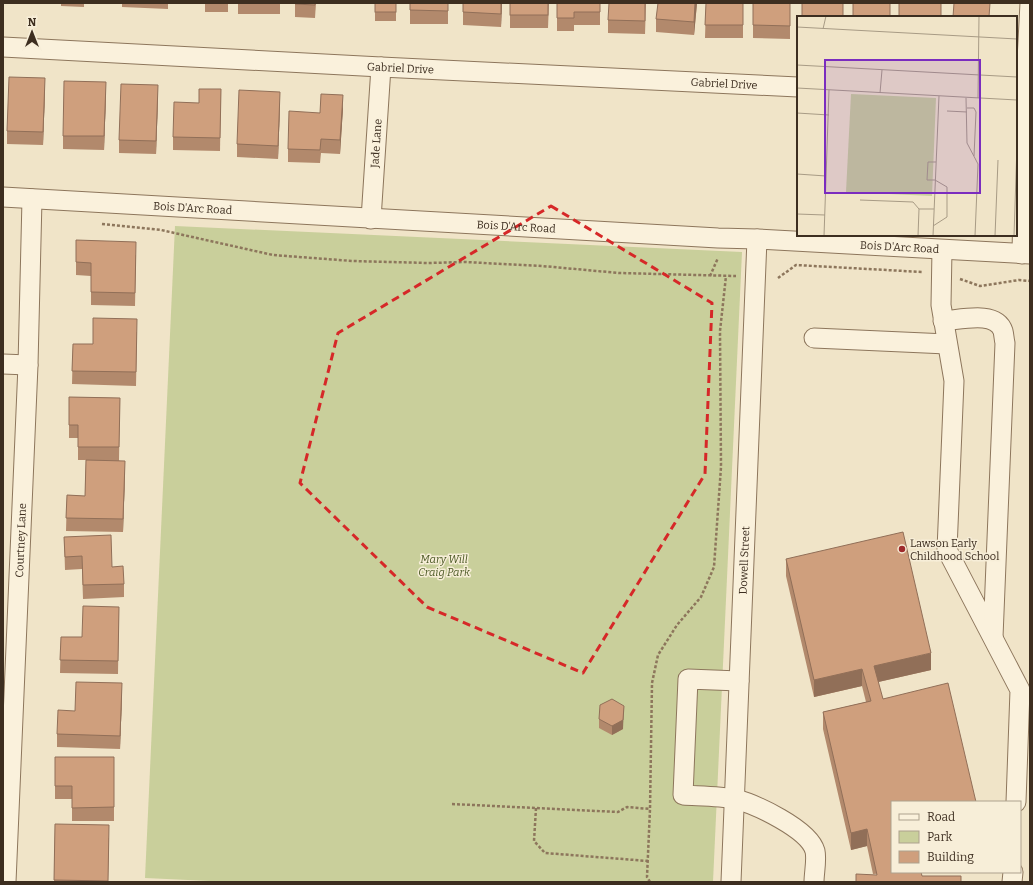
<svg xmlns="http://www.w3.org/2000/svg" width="1033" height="885" font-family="Bitter,serif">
	<rect width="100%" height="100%" fill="#f0e4c8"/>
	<path fill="#c9cf9b" d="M175 226 742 252 713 882H231L145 878Z"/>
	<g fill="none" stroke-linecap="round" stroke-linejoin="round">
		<defs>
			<g id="minor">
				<path id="s1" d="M3 47 381 67 798 87"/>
				<path id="s2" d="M3 197 718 238 757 239 1030 254"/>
				<path id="s3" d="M371 219 381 67"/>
				<path d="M942 250 941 305 954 381 947 550 1020 690 1016 802"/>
				<path d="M1022 254 1025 98 1030 3"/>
				<path d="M943 321C960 320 996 310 1003 331 1004 335 1004 339 1005 343L993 637"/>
				<path d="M814 338 947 344"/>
				<path d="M3 364 28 365"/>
				<path d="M739 681 688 679 683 795C698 796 720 796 735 799 755 804 809 829 815 851 817 860 814 873 814 882"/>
				<path id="s4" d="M6 882 28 365 32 199"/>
				<path id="s5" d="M731 882 757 239"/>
				<path d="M1012 882 1013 872"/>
			</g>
		</defs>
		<use href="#minor" stroke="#8d765c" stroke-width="21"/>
		<g stroke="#8d765c" stroke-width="2.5" stroke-dasharray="3 2" stroke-linecap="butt">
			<path d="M102 224 161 230 273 255 352 261 428 263 465 262 542 266 619 273 736 276"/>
			<path d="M710 276 718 258"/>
			<path d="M778 278 796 265 922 272"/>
			<path d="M960 279 980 286 1019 280 1030 281"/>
			<path d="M452 804 618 812 627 807 650 809"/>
			<path d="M536 808 534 841 545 853 648 861"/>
			<path d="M650 882 647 877 650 809 652 683 658 655 677 625 701 597 714 567 721 467 720 331 726 276"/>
		</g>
		<use href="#minor" stroke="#faf1dc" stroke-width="19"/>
	</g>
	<g fill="#b2896c">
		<path d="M9 3H25V4Z"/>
		<path d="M61 3H84V7L61 6Z"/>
		<path d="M122 3H168V9L122 7Z"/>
		<rect x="205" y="3" width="23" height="9"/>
		<rect x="238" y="3" width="42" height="11"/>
		<path d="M295 3H316L315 18 295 17Z"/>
		<rect x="375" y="3" width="21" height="18"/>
		<rect x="410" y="3" width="38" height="21"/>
		<path d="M463 3H502L501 27 463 25Z"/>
		<path d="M510 3H549L548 28H510Z"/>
		<path d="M557 3H600V25H574V31H557Z"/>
		<path d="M646 3 645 34 608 33V20Z"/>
		<path d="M697 3 694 35 656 32V19Z"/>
		<path d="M706 3H743V38H705Z"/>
		<path d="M790 3V39L753 38V25Z"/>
		<path d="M221 89 220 151 173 150V137L199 103Z"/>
		<path d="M45 91 43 145 7 144V131Z"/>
		<path d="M106 95 104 150 63 149V136Z"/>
		<path d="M158 98 156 154 119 153V140Z"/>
		<path d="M280 105 278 159 237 157V144Z"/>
		<path d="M343 108 340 154 321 153 320 163 288 162V149L320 113Z"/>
		<path d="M76 240 136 255 135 306 91 305V276L76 275Z"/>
		<path d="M137 332 136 386 72 384 73 344H93Z"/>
		<path d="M69 397 120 398 119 460 125 474 123 532 66 531 67 495 85 496 86 460H78V438H69Z"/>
		<path d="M64 537 112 567 124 584V597L83 599 82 569 65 570Z"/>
		<path d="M786 559 931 670 878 682 892 802 921 872 873 874 867 846 851 850 823 729V712L866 702 862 686 814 697 786 576Z"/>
		<path d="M119 607 118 674 60 673 61 637H82Z"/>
		<path d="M122 696 120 749 57 747V734L75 711Z"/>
		<path d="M599 719 623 729 612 735 599 728Z"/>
		<path d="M55 757H114V821H72V799H55Z"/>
		<path d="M55 824 109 838 108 882H54Z"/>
	</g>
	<g fill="#916f58">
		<path d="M501 3H502L501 27Z"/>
		<path d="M695 3H697L694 35V22Z"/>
		<path d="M45 78V91L43 145V132Z"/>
		<path d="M106 82V95L104 150V136Z"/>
		<path d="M158 85V98L156 154V141Z"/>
		<path d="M280 92V105L278 159V146Z"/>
		<path d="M343 95V108L340 154V140Z"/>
		<path d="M125 461V474L123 532V519Z"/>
		<path d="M931 653V670L874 683V666Z"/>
		<path d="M862 669V686L814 697V680Z"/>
		<path d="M122 683V696L120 749V736Z"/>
		<path d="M624 706 623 729 612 735V726Z"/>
		<path d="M867 829V846L851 850V833Z"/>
	</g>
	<g fill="#cf9f7d" stroke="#916f58">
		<path d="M295 3H315V5L295 4Z"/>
		<rect x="375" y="3" width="21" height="9"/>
		<path d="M410 3H448V11L410 10Z"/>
		<path d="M463 3H501V14L463 12Z"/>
		<rect x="510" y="3" width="38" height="12"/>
		<path d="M557 3H600V12H574V18H557Z"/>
		<path d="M609 3H645V21L608 20Z"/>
		<path d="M658 3H695L694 22 656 19Z"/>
		<path d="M706 3H743V25H705Z"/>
		<path d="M753 3H790V26L753 25Z"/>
		<rect x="802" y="3" width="41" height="14"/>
		<rect x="853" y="3" width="37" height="14"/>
		<rect x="899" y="3" width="42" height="14"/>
		<path d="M954 3H990L989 17H953Z"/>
		<path d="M9 77 45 78 43 132 7 131Z"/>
		<path d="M64 81 106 82 104 136H63Z"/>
		<path d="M121 84 158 85 156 141 119 140Z"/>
		<path d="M199 89H221L220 138 173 137 174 102 199 103Z"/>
		<path d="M239 90 280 92 278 146 237 144Z"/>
		<path d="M321 94 343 95 340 140 321 139 320 150 288 149 289 111 320 113Z"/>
		<path d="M76 240 136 242 135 293 91 292V263L76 262Z"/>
		<path d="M93 318 137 319 136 372 72 371 73 344H93Z"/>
		<path d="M69 397 120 398 119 447H78V425H69Z"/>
		<path d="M86 460 125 461 123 519 66 518 67 495 85 496Z"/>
		<path d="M903 532 931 653 874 666 883 699 948 683 976 802H892V872H921L922 876H961V882H856V874L877 875 867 829 851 833 823 712 871 701 862 669 814 680 786 559Z"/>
		<path d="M111 535 112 567 123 566 124 584 83 585 82 556 65 557 64 537Z"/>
		<path d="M83 606 119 607 118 661 60 660 61 637H82Z"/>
		<path d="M76 682 122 683 120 736 57 734 58 710 75 711Z"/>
		<path d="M612 699 624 706 623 720 612 726 599 719 600 705Z"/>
		<path d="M55 757H114V807L72 808V786H55Z"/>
		<path d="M55 824 109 825 108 881 54 880Z"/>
	</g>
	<path fill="none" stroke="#d62828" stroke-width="3" stroke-dasharray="8 5" stroke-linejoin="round" d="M551 206 712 303 705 474 583 673 427 607 300 483 338 333Z"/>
	<circle fill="#9e2a2b" stroke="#f7eed8" stroke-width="1.5" cx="902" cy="549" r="4"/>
	<g text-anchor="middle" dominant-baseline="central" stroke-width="3" stroke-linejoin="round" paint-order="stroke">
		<g font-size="11" fill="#3d2e20" stroke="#f7eed8">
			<text stroke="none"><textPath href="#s1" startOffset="398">Gabriel Drive</textPath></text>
			<text stroke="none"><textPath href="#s1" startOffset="722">Gabriel Drive</textPath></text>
			<text stroke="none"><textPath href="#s3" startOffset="76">Jade Lane</textPath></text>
			<text stroke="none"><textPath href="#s2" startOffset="190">Bois D'Arc Road</textPath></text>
			<text stroke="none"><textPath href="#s2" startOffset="514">Bois D'Arc Road</textPath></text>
			<text stroke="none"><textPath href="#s2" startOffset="898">Bois D'Arc Road</textPath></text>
			<text stroke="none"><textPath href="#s4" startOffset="342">Courtney Lane</textPath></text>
			<text stroke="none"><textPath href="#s5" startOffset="322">Dowell Street</textPath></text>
		</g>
		<g font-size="11" fill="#3d2e20" stroke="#f7eed8" text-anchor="start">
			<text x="910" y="543">Lawson Early<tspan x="910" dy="13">Childhood School</tspan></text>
		</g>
		<g font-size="11" font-style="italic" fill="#4d5a26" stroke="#f7eed8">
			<text x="444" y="559">Mary Will<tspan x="444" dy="13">Craig Park</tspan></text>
		</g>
	</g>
	<g transform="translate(797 16)">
		<rect width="220" height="220" fill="#f0e4c8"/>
		<path d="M54 78 139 82 135 180 49 176Z" fill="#c9cf9b"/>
		<path fill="none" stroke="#a89b85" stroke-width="1" d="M0 11 220 23M26 13 29 0M0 49 220 61M0 72 220 84M83 77 85 54M169 82 170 127 181 148 178 220M181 82 182 0M170 92H177L179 96 177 140M150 95 170 96M0 97 32 99M0 158 29 160M63 184 116 186 122 193M0 198 28 199M136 210 150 201V171L138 164H130L131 146H139M27 220 32 74M121 220 122 193H137M136 220 142 80M198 220 201 144M217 220 220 129"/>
		<path fill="#7b2cbf" fill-opacity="0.15" stroke="#7b2cbf" stroke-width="2" d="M28 44H183V177H28Z"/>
		<rect width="220" height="220" fill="none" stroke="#3d2e20" stroke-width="2"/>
	</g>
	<rect width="1033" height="885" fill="none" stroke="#3d2e20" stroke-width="8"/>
	<rect x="891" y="801" width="130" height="72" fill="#f7eed8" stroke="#ada18e"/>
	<rect x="899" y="814" width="20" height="6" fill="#faf1dc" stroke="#ada18e"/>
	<text x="927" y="821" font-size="12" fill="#3d2e20">Road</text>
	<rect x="899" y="831" width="20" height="12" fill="#c9cf9b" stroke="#ada18e"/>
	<text x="927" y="841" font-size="12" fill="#3d2e20">Park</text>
	<rect x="899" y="851" width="20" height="12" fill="#cf9f7d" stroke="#ada18e"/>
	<text x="927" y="861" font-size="12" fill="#3d2e20">Building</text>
	<g transform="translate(32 32)" stroke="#f7eed8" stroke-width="3" paint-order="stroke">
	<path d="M0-3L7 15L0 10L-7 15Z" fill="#3d2e20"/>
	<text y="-6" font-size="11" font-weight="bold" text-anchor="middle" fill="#3d2e20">N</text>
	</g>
</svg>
